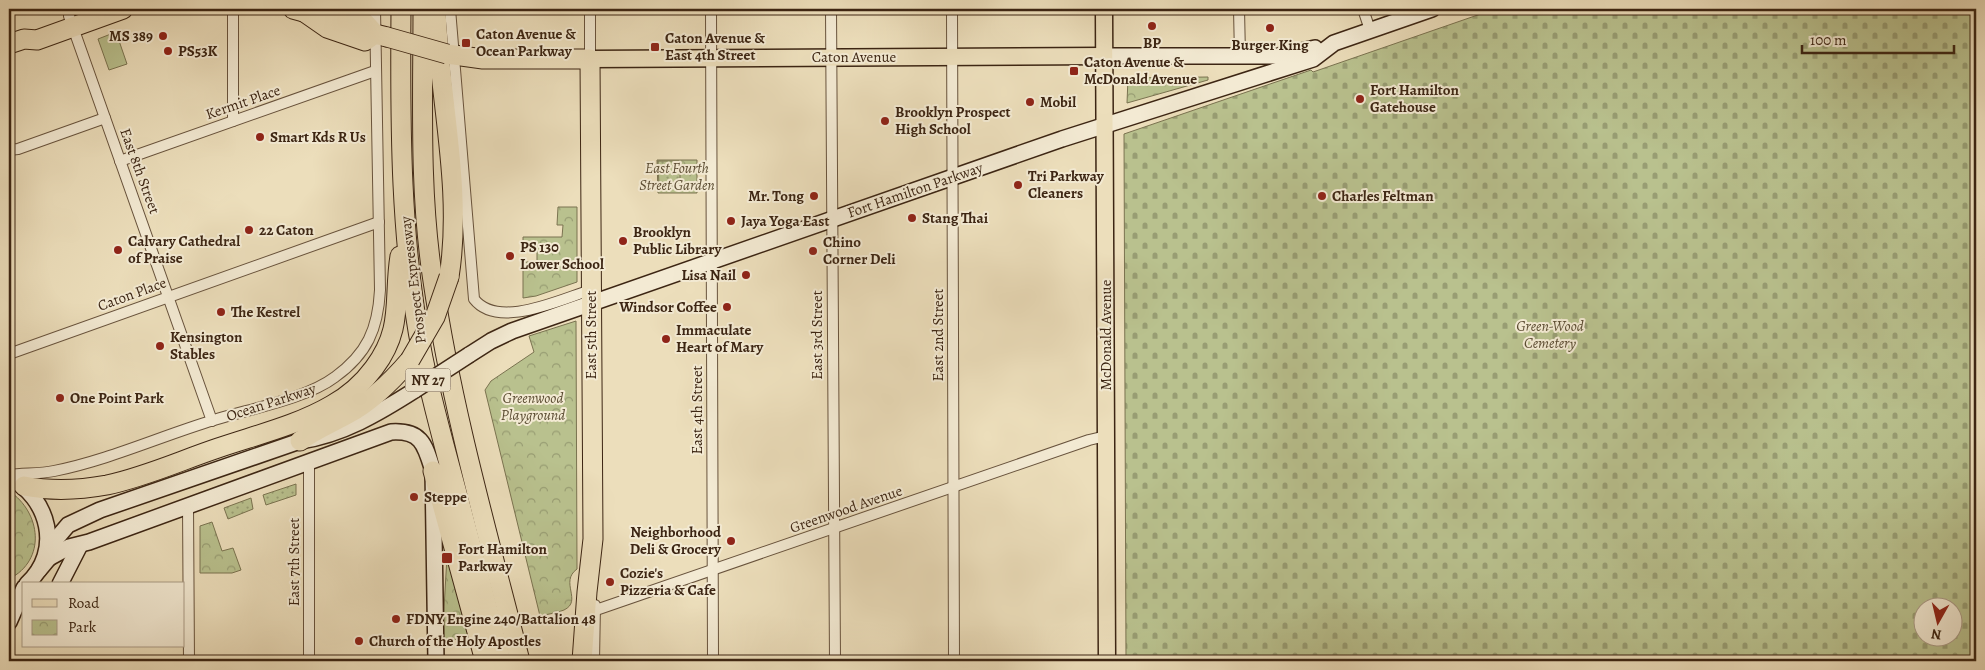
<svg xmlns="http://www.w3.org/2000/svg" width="1985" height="670" font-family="Alegreya,serif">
	<defs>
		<pattern id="cemetery-stones" width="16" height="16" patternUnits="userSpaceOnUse" patternTransform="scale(1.25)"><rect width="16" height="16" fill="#b9c18e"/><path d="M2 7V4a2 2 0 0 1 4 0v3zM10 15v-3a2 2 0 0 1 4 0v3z" fill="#989d73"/></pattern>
		<pattern id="park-crowns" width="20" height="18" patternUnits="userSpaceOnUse" patternTransform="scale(1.25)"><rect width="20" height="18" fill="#b9c18e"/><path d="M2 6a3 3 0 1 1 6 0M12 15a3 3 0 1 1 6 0" fill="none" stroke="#989d73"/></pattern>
		<pattern id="garden-dots" width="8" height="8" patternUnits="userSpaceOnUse" patternTransform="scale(1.25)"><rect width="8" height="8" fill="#b9c18e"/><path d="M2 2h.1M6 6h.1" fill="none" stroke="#989d73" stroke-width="1.8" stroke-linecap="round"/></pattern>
	</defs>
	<rect width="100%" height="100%" fill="#ecdebb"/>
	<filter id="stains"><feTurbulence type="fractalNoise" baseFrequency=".004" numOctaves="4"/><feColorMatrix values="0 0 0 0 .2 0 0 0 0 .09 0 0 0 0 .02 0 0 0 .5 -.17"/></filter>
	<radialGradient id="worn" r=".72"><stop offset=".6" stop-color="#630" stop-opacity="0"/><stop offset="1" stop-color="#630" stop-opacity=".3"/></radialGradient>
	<path fill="#b9c18e" stroke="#7a7350" d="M116 32 127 64 109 70 98 39Z"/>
	<path fill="url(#cemetery-stones)" stroke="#7a7350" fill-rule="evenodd" d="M1495 9H1976V661H1126L1124 134 1311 70 1313 72ZM1922 608H1952V638H1922Z"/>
	<g fill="url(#park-crowns)" stroke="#7a7350">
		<path d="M1208 77V80L1127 103 1128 78Z"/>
		<path d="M657 160H697V193H658Z"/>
		<path d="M558 207H577V282L536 296 523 298V262H537V249H523V237H562L563 225H557Z"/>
		<path d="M576 321 577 569C559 582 583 601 564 610 557 613 548 614 540 616L485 390 491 381 534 352 529 336Z"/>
		<path d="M9 491C41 512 47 560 9 579Z"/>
		<path d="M212 522 222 551 233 548 241 570 232 573H200V526Z"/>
		<path d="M447 556 469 635 442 644Z"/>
	</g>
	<g fill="url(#garden-dots)" stroke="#7a7350">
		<path d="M658 161H680V186H659Z"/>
		<path d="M296 484V495L266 505 263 495Z"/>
		<path d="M251 498 253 509 228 519 224 508Z"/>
	</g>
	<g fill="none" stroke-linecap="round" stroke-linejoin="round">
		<defs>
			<g id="street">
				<path d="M233 9V121"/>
				<path d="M450 9 474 299C498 330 561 299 591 290"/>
				<path d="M590 9V59"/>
				<path d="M711 9 713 661"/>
				<path d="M831 9 835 661"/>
				<path d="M952 9 954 661"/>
				<path d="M1239 9 1240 56"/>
				<path d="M1363 9 1370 30"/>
				<path d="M69 16 212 421"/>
				<path d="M9 150 18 149 105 118"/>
				<path d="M120 161 375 71"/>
				<path d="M9 354 379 222"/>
				<path d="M309 463V661"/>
				<path d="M9 475C24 473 40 474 54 471 109 460 161 436 214 420 249 409 306 399 335 377 367 354 378 329 380 290L375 9"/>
				<path d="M188 505 189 661"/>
				<path d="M596 610 1089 440 1106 436"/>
				<path d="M594 661 595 605"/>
			</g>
			<g id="secondary">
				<path d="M1104 56H1278L1315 48"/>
				<path d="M469 355 491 341 512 331 1062 139 1313 59 1334 43 1432 9"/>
				<path d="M9 477C49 498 63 551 27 584"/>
				<path d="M49 558 69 547 89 542 391 432C422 430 425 445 433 471L436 661"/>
				<path d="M39 570 49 558 57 538 68 525 100 510 300 441C342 435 379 413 415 390"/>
				<path d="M60 584 80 545"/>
				<path d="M9 622 24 588"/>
			</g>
			<g id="primary">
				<path d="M1104 9 1107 661"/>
				<path d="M590 59 1104 56"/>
			</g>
			<g id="highway">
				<path d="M293 9 304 12 332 14 365 23 375 34 387 37"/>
				<path d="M401 9C400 125 400 244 423 358 433 407 447 456 460 504 474 557 488 609 501 661"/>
				<path d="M423 9C423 99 419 191 433 281 452 410 488 535 520 661"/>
				<path d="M436 9C439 98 463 189 449 277"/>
				<path d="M304 12 327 28 365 41 375 34"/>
				<path d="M9 44 24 39 37 40 123 9"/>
				<path d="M447 54 483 59H590L593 539 587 592 582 661"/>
				<path d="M300 441C315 430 332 423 348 414 372 401 392 381 410 360"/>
				<path d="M433 471 485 661"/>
				<path d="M24 486C50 491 80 490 107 485 145 477 182 460 218 448 256 435 298 425 332 405 348 396 363 383 374 368 404 328 393 300 400 256"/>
			</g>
		</defs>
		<use href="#street" stroke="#68533d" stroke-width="12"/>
		<use href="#secondary" stroke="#3c2513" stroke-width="18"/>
		<use href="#primary" stroke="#3c2513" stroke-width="19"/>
		<use href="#highway" stroke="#3c2513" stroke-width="21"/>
		<use href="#street" stroke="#f3ead3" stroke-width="10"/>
		<use href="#secondary" stroke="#f3ead3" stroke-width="15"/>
		<use href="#primary" stroke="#ecdebb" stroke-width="16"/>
		<use href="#highway" stroke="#ecdebb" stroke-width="19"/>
		<defs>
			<path id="secondary-bridge" d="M415 390 469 355"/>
			<g id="highway-bridge">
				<path d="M387 37 447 54"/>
				<path d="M410 360 435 317 449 277"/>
			</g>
		</defs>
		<use href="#secondary-bridge" stroke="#3c2513" stroke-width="18" stroke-linecap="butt"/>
		<use href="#highway-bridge" stroke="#3c2513" stroke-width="21" stroke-linecap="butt"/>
		<use href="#secondary-bridge" stroke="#f3ead3" stroke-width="15"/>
		<use href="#highway-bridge" stroke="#ecdebb" stroke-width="19"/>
	</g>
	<g fill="#8f2418" stroke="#f3ead3" stroke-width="2">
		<circle cx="1152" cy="26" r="5"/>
		<circle cx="1270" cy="28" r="5"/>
		<circle cx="163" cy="36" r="5"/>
		<rect x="461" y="38" width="10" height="10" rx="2.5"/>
		<rect x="650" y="42" width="10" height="10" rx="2.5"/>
		<circle cx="168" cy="51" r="5"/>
		<rect x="1069" y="66" width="10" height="10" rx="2.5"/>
		<circle cx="1360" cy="99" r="5"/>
		<circle cx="1030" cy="102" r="5"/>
		<circle cx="885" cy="121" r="5"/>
		<circle cx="260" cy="137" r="5"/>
		<circle cx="1018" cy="185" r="5"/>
		<circle cx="814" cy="196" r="5"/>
		<circle cx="1322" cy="196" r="5"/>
		<circle cx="912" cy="218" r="5"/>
		<circle cx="731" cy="221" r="5"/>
		<circle cx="249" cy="230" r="5"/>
		<circle cx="623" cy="241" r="5"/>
		<circle cx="118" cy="250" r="5"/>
		<circle cx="813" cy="251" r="5"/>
		<circle cx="510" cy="256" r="5"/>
		<circle cx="746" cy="275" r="5"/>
		<circle cx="727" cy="307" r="5"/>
		<circle cx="221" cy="312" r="5"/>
		<circle cx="666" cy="339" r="5"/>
		<circle cx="160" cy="346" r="5"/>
		<circle cx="60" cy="398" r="5"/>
		<circle cx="414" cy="497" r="5"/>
		<circle cx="731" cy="541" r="5"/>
		<rect x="441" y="552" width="12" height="12" rx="2.5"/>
		<circle cx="610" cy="582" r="5"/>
		<circle cx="396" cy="619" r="5"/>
		<circle cx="359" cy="641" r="5"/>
	</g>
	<g text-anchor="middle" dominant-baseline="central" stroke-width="4" stroke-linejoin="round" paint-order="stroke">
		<rect fill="#f3ead3" stroke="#73604d" stroke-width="1" x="405.5" y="368.5" width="45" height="23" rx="4"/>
		<g font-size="14" font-weight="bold" fill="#3c2513">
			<text x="428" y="380">NY 27</text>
		</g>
		<g font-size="15" font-weight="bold" fill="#3c2513" stroke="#f3ead3" text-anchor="start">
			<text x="476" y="34">Caton Avenue &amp;<tspan x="476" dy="17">Ocean Parkway</tspan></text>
			<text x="153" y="36" text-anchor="end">MS 389</text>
			<text x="665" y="38">Caton Avenue &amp;<tspan x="665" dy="17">East 4th Street</tspan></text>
			<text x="1152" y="43" text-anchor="middle">BP</text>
			<text x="1270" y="45" text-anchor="middle">Burger King</text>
			<text x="178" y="51">PS53K</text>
			<text x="1084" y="62">Caton Avenue &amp;<tspan x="1084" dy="17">McDonald Avenue</tspan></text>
			<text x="1370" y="90">Fort Hamilton<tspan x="1370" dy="17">Gatehouse</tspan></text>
			<text x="1040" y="102">Mobil</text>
			<text x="895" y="112">Brooklyn Prospect<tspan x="895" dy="17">High School</tspan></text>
			<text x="270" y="137">Smart Kds R Us</text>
			<text x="1028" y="176">Tri Parkway<tspan x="1028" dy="17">Cleaners</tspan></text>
			<text x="804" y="196" text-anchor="end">Mr. Tong</text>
			<text x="1332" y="196">Charles Feltman</text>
			<text x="922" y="218">Stang Thai</text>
			<text x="741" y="221">Jaya Yoga East</text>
			<text x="259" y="230">22 Caton</text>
			<text x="633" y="232">Brooklyn<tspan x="633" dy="17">Public Library</tspan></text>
			<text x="128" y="241">Calvary Cathedral<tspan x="128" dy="17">of Praise</tspan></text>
			<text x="823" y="242">Chino<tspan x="823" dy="17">Corner Deli</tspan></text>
			<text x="520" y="247">PS 130<tspan x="520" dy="17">Lower School</tspan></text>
			<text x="736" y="275" text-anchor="end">Lisa Nail</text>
			<text x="717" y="307" text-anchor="end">Windsor Coffee</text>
			<text x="231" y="312">The Kestrel</text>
			<text x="676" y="330">Immaculate<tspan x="676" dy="17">Heart of Mary</tspan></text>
			<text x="170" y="337">Kensington<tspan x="170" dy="17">Stables</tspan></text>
			<text x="70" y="398">One Point Park</text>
			<text x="424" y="497">Steppe</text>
			<text x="721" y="532" text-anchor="end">Neighborhood<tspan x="721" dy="17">Deli &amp; Grocery</tspan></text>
			<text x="458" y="549">Fort Hamilton<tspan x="458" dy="17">Parkway</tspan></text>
			<text x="620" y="573">Cozie's<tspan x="620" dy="17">Pizzeria &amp; Cafe</tspan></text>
			<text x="406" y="619">FDNY Engine 240/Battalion 48</text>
			<text x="369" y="641">Church of the Holy Apostles</text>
		</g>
		<g font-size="15" fill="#3c2513" stroke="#f3ead3">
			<text x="854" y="57">Caton Avenue</text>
			<text transform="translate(243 102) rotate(-19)">Kermit Place</text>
			<text transform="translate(140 171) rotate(70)">East 8th Street</text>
			<text transform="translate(915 190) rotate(-19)">Fort Hamilton Parkway</text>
			<text transform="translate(413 280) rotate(-97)">Prospect Expressway</text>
			<text transform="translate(132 294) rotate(-20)">Caton Place</text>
			<text transform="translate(591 335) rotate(-90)">East 5th Street</text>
			<text transform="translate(817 335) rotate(-90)">East 3rd Street</text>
			<text transform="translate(938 335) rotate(-90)">East 2nd Street</text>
			<text transform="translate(1106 335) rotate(-90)">McDonald Avenue</text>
			<text transform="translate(271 402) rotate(-18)">Ocean Parkway</text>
			<text transform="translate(697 410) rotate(-90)">East 4th Street</text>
			<text transform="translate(846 509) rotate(-19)">Greenwood Avenue</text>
			<text transform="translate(294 562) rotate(-90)">East 7th Street</text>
		</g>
		<g font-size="15" font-style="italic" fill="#5b4c32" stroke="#f3ead3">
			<text x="677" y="168">East Fourth<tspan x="677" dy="17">Street Garden</tspan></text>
			<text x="1550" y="326">Green-Wood<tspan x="1550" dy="17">Cemetery</tspan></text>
			<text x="533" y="398">Greenwood<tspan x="533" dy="17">Playground</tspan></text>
		</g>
	</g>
	<rect width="1985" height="670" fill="none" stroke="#ecdebb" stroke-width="30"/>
	<rect x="10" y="10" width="1965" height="650" fill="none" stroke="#3c2513" stroke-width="2.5"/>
	<rect x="15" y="15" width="1955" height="640" fill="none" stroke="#3c2513"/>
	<rect x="22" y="582" width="162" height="65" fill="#f3ead3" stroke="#aa9b86"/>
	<rect x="32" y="599" width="25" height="8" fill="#ecdebb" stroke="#aa9b86"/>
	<text x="68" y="608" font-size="15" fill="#3c2513">Road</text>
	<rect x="32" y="620" width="25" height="15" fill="url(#park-crowns)" stroke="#aa9b86"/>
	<text x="68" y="632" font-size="15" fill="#3c2513">Park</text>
	<g transform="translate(1938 622) rotate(188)"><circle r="24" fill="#f3ead3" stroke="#aa9b86"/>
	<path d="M0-4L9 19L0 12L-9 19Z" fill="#8f2418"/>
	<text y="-8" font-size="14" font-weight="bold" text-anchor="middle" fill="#3c2513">N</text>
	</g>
	<path d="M1802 45v8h152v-8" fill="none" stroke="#3c2513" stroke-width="2.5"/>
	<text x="1810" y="45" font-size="15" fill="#3c2513" stroke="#f3ead3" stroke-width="4" paint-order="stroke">100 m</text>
	<rect width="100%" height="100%" filter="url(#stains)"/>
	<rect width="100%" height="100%" fill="url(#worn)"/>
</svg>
